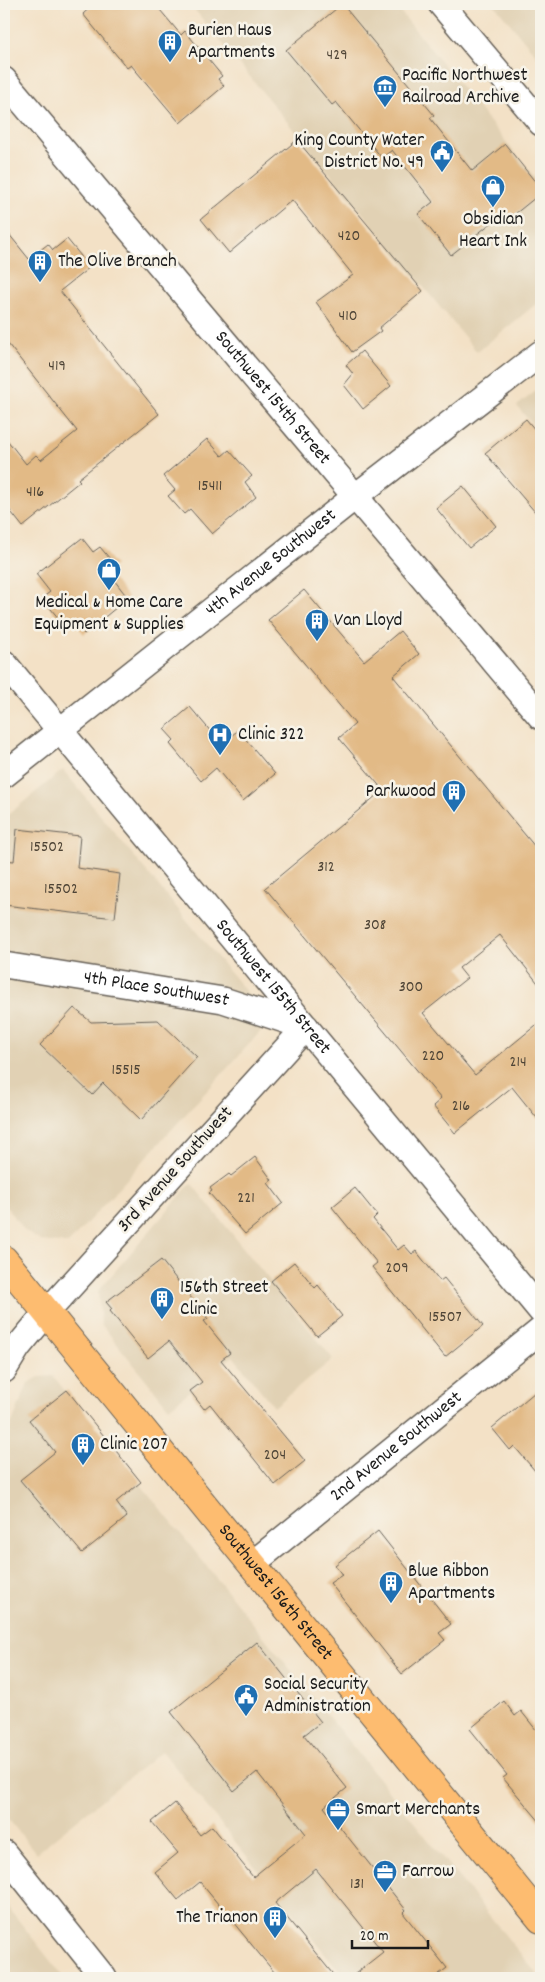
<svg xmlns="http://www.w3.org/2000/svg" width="545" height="1982" font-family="Dekko,sans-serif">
	<rect width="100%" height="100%" fill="#f7f3e8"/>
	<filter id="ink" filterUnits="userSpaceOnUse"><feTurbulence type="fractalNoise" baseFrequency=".02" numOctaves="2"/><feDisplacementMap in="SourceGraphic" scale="10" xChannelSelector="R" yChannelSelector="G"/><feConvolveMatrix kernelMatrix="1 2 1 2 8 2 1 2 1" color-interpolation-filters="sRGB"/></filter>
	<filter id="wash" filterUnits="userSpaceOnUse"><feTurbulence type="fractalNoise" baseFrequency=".0096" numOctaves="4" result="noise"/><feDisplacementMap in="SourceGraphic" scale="20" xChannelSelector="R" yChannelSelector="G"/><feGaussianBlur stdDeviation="1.12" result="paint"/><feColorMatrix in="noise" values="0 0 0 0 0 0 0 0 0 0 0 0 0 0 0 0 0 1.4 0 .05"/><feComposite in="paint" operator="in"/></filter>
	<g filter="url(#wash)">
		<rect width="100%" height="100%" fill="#f3e1c6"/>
		<g fill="#e1d1b4">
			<path d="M190 4H394L541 185V300L477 352Z"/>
			<path d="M494 4H541V61Z"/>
			<path d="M541 387V435L517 406Z"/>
			<path d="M63 770 270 1021 68 1244 41 1241 25 1231 4 1204V818Z"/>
			<path d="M191 1183 333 1359 274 1407 233 1356 169 1408 101 1324 98 1291Z"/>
			<path d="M53 1376 540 1978H345L162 1751 36 1853 4 1814V1442L28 1383 39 1377Z"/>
			<path d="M4 1902 64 1978H4Z"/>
		</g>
		<g id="blocks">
			<g fill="#e2ba86">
				<path d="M94 4H155L181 35 185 31 222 76 218 79 224 86 180 123 131 65 127 68 83 14Z"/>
				<path d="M342 4 434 115 430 118 472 171 505 144 541 189V193L510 218 505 212 451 255 418 214 433 202 392 150 382 158 336 102 332 105 286 50Z"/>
				<path d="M297 140 423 291 379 328 381 331 352 352 316 302 353 275 292 200 229 253 201 219Z"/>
				<path d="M4 228 29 259 48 244 53 250 67 239 90 267 60 291 159 414 78 479 80 481 23 527 4 503V436L26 464 36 455 41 460 77 431 4 339Z"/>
				<path d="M362 351 391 386 363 409 344 385 353 374 346 365Z"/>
				<path d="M526 419 541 437V519L485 453Z"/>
				<path d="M207 439 222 456 229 450 252 476 245 482 256 497 212 534 190 509 184 514 168 496 175 490 163 476Z"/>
				<path d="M463 486 496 526 469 548 436 508Z"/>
				<path d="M82 538 93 552 100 547 115 565 107 571 128 598 84 634 72 619 64 625 42 598 50 592 36 574Z"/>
				<path d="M304 590 364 661 400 631 419 654 393 676 541 854V987L500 935 459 968 467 978 423 1013 475 1075 541 1021V1123L512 1087 455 1133 433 1106 441 1099 265 888 383 790 339 738 355 724 268 620Z"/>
				<path d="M190 707 218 740 225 734 229 738 238 730 275 774 243 801 216 768 201 781 170 744 174 740 164 729Z"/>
				<path d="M17 829 80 836 77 868 120 874 115 918 4 905V860L14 861Z"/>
				<path d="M74 1008 91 1022 158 1020 197 1057 141 1120 103 1083 92 1095 40 1045Z"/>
				<path d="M255 1157 272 1180 268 1183 283 1203 245 1234 209 1193 212 1191 210 1188 229 1174 231 1176Z"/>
				<path d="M355 1188 377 1215 373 1219 398 1250 404 1245 412 1254 416 1251 440 1281 444 1278 483 1326 445 1357 372 1267 377 1263 332 1207Z"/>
				<path d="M161 1260 208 1319 204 1321 230 1353 221 1360 305 1461 275 1485 210 1404 204 1409 190 1391 202 1382 169 1341 148 1358 110 1311 112 1309 106 1302Z"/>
				<path d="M294 1262 315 1288 318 1285 342 1316 317 1336 271 1281Z"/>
				<path d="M541 1387V1478L514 1446 510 1450 492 1428Z"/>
				<path d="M67 1390 141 1482 116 1502 127 1517 82 1553 20 1480 55 1452 29 1420Z"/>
				<path d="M378 1531 451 1624 439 1633 445 1640 402 1674 330 1583 342 1575 335 1565Z"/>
				<path d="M257 1642 321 1722 304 1735 347 1788 324 1807 406 1910 403 1913 447 1968 434 1978H350L383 1952 316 1869 275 1903 336 1978H279L200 1882 178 1900 155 1872 178 1853 152 1822 175 1803 200 1835 212 1826 253 1877 306 1834 257 1772 234 1791 171 1712Z"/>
				<path d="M504 1701 515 1716 521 1711 541 1736V1823L503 1778 507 1775 470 1729Z"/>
			</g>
		</g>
	</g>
	<g filter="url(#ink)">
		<use href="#blocks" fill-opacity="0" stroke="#676158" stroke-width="1"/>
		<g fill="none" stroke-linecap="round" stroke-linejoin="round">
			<defs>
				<g id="minor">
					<path d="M441 4 541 123"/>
					<path id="s1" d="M4 80 541 717"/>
					<path id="s2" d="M4 663 541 1311"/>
					<path id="s3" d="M4 775 356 496 541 353"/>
					<path id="s4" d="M4 965 223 1000 306 1027 47 1312 18 1347 4 1370"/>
					<path id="s5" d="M252 1564 541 1330"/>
					<path d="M4 1853 104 1978"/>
				</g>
				<g id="major">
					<path id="s6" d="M4 1260 541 1919"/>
				</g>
			</defs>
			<use href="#minor" stroke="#676158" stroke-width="28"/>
			<use href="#major" stroke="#676158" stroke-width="30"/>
			<use href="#minor" stroke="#fff" stroke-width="25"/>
			<use href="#major" stroke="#fdbc70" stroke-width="28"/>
		</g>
	</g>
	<defs>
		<symbol id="building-pin" viewBox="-11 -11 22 30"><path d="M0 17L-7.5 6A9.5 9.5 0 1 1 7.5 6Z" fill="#1f6fb2" stroke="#f7f3e8"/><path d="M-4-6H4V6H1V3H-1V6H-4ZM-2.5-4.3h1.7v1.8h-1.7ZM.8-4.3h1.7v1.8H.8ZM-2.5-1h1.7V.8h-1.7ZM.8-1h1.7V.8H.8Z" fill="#fff"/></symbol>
		<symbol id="museum-pin" viewBox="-11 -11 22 30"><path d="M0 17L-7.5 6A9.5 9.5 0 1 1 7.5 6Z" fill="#1f6fb2" stroke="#f7f3e8"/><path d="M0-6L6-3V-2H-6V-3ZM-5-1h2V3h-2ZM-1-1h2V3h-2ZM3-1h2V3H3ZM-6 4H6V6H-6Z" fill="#fff"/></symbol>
		<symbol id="civic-pin" viewBox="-11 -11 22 30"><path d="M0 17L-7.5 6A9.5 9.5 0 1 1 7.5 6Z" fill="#1f6fb2" stroke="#f7f3e8"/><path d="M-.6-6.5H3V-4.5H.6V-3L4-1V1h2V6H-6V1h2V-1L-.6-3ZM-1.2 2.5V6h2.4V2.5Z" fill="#fff"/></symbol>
		<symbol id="shop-pin" viewBox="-11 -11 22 30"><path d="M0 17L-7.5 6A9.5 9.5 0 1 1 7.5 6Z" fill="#1f6fb2" stroke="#f7f3e8"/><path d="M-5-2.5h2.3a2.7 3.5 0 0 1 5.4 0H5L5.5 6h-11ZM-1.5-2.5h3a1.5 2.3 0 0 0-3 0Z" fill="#fff"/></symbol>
		<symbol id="hospital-pin" viewBox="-11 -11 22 30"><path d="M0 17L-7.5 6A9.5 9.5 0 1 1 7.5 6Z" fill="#1f6fb2" stroke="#f7f3e8"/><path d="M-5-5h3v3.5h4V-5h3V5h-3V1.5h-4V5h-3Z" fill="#fff"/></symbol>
		<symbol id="office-pin" viewBox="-11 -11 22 30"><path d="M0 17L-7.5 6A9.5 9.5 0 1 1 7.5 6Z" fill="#1f6fb2" stroke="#f7f3e8"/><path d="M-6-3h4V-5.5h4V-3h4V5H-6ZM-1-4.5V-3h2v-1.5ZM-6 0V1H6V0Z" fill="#fff"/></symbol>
	</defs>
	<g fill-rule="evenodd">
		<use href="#building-pin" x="156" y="28" width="28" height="38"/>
		<use href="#museum-pin" x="371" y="73" width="28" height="38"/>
		<use href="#civic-pin" x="428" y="138" width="28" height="38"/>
		<use href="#shop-pin" x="479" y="173" width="28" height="38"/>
		<use href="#building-pin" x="26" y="248" width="28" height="38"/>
		<use href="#shop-pin" x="95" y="556" width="28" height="38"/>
		<use href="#building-pin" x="303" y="607" width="28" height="38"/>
		<use href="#hospital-pin" x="206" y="721" width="28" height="38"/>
		<use href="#building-pin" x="440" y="778" width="28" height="38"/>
		<use href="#building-pin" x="148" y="1285" width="28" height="38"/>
		<use href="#building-pin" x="69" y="1431" width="28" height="38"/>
		<use href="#building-pin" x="377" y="1569" width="28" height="38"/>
		<use href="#civic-pin" x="232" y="1682" width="28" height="38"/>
		<use href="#office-pin" x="324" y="1796" width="28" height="38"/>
		<use href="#office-pin" x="371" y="1858" width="28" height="38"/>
		<use href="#building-pin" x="261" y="1904" width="28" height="38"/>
	</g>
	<g text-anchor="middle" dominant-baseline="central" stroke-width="5" stroke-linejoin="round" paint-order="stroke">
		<g font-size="16" fill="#4e4436">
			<text x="337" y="55">429</text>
			<text x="349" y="236">420</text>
			<text x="348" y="316">410</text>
			<text x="57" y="366">419</text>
			<text x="210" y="486">15411</text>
			<text x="35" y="492">416</text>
			<text x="47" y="847">15502</text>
			<text x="326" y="867">312</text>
			<text x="61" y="889">15502</text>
			<text x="375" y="925">308</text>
			<text x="411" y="987">300</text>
			<text x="433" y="1056">220</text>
			<text x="518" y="1062">214</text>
			<text x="126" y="1070">15515</text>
			<text x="461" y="1106">216</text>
			<text x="246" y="1198">221</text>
			<text x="397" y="1268">209</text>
			<text x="445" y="1317">15507</text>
			<text x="275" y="1455">204</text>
			<text x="357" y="1884">131</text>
		</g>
		<g font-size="19" fill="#1c1c1c" stroke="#f7f3e8" text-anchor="start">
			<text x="188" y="31">Burien Haus<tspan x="188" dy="22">Apartments</tspan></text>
			<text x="402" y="76">Pacific Northwest<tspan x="402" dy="22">Railroad Archive</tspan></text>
			<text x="424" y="141" text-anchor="end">King County Water<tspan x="424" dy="22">District No. 49</tspan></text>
			<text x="493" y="220" text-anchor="middle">Obsidian<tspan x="493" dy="22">Heart Ink</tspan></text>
			<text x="58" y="262">The Olive Branch</text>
			<text x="109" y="603" text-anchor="middle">Medical &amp; Home Care<tspan x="109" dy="22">Equipment &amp; Supplies</tspan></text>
			<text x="334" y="621">Van Lloyd</text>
			<text x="238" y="735">Clinic 322</text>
			<text x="436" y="792" text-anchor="end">Parkwood</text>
			<text x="180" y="1288">156th Street<tspan x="180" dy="22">Clinic</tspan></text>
			<text x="100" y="1445">Clinic 207</text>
			<text x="408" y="1572">Blue Ribbon<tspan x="408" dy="22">Apartments</tspan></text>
			<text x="264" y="1685">Social Security<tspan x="264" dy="22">Administration</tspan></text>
			<text x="356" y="1810">Smart Merchants</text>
			<text x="402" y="1872">Farrow</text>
			<text x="258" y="1918" text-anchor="end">The Trianon</text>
		</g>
		<g font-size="19" fill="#1c1c1c" stroke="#f7f3e8">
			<text stroke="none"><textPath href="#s1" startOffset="416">Southwest 154th Street</textPath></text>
			<text stroke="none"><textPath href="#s3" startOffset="341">4th Avenue Southwest</textPath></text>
			<text stroke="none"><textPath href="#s2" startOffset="421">Southwest 155th Street</textPath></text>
			<text stroke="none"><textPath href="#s4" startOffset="154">4th Place Southwest</textPath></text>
			<text transform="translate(176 1170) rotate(-48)">3rd Avenue Southwest</text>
			<text stroke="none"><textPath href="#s5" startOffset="186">2nd Avenue Southwest</textPath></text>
			<text stroke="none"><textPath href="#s6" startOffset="429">Southwest 156th Street</textPath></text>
		</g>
	</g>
	<rect width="545" height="1982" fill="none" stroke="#f7f3e8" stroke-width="20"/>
	<path d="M352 1940v8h76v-8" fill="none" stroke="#1c1c1c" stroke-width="2.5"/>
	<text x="360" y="1940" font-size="15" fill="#1c1c1c" stroke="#f7f3e8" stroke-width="4" paint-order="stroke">20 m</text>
</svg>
